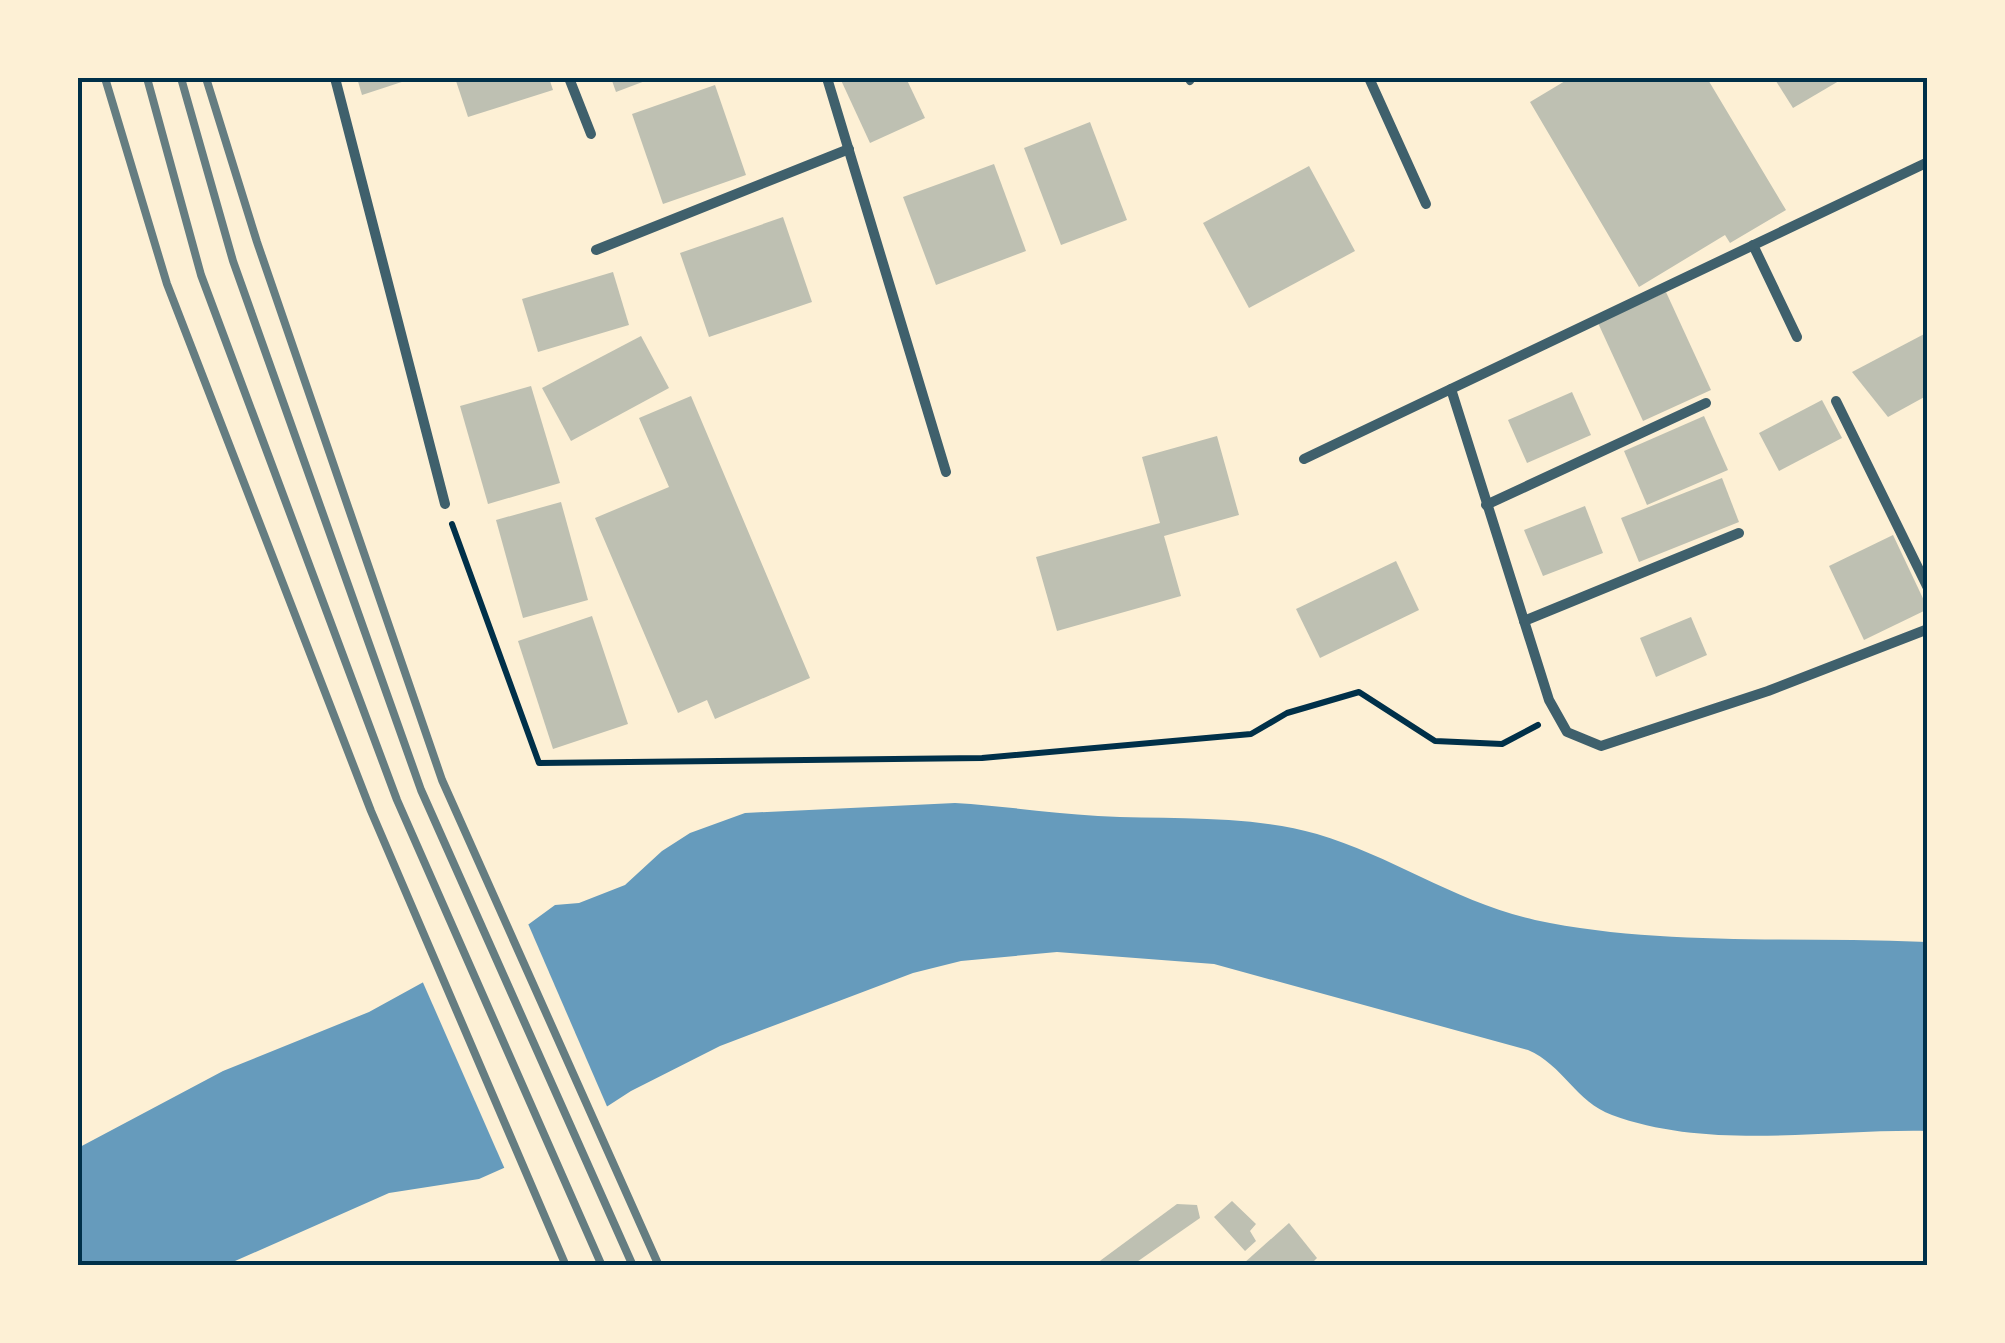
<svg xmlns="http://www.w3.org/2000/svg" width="2005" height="1343" font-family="Jost,sans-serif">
	<rect width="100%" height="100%" fill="#fdf0d5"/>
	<path fill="#669bbc" d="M955 803C1003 806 1050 813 1098 816 1171 820 1246 814 1317 834 1392 856 1458 903 1535 920 1662 947 1798 936 1927 942V1131C1826 1129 1710 1151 1612 1115 1576 1102 1563 1065 1528 1050L1214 964 1057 952 961 961 913 973 720 1046 631 1091 529 1157 479 1179 389 1193 226 1265H78V1148L223 1071 369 1012 529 924 555 905 579 903 625 885 662 851 690 833 745 813Z"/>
	<path fill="#fdf0d5" d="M526 919 609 1111 507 1174 421 978Z"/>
	<g fill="#bec0b2">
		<path d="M357 78H414L362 95Z"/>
		<path d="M455 78H549L553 90 468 117Z"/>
		<path d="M611 78H653L616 92Z"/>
		<path d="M840 78H906L925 118 870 143Z"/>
		<path d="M1570 78H1707L1786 210 1730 243 1725 235 1639 287 1530 102Z"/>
		<path d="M1774 78H1844L1793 108Z"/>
		<path d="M715 85 746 175 663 204 632 114Z"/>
		<path d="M1090 122 1127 220 1061 245 1024 148Z"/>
		<path d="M994 164 1026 251 936 285 903 197Z"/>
		<path d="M1309 166 1355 251 1249 308 1203 223Z"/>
		<path d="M783 217 812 302 709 337 680 253Z"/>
		<path d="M613 272 629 325 538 352 522 299Z"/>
		<path d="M1666 292 1711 390 1643 421 1598 323Z"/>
		<path d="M1928 332V395L1888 417 1852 372Z"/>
		<path d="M641 336 669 388 571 441 542 388Z"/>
		<path d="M531 386 560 483 488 504 460 406Z"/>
		<path d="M1572 392 1591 435 1527 463 1508 420Z"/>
		<path d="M691 396 810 678 715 719 707 700 678 713 595 518 669 487 639 418Z"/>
		<path d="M1822 400 1842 438 1779 471 1759 433Z"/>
		<path d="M1704 416 1728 470 1647 505 1624 451Z"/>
		<path d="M1217 436 1239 515 1164 536 1181 596 1057 631 1036 557 1160 523 1142 457Z"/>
		<path d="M1722 478 1739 522 1639 562 1621 518Z"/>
		<path d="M561 502 588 600 523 618 496 520Z"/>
		<path d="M1585 506 1603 553 1543 576 1524 530Z"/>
		<path d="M1893 535 1928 609 1864 640 1829 566Z"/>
		<path d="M1396 561 1419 610 1320 658 1296 609Z"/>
		<path d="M592 616 628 724 553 749 518 641Z"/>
		<path d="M1691 617 1707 655 1656 677 1640 638Z"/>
		<path d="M1232 1201 1256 1224 1250 1231 1256 1241 1245 1251 1214 1217Z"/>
		<path d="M1177 1204 1197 1205 1200 1218 1131 1266H1093Z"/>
		<path d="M1289 1223 1317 1258 1309 1266 1244 1263Z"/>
	</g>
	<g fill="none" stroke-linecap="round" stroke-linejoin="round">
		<path stroke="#003049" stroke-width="6" d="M452 524 539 763 982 758 1251 734 1287 713 1359 692 1435 741 1502 744 1538 725"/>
		<path stroke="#3f606c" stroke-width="8" d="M1188 78 1190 81"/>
		<g stroke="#3f606c" stroke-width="10">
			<path d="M335 78 445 504"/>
			<path d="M569 78 591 134"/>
			<path d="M827 78 946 472"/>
			<path d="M1369 78 1426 204"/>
			<path d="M1753 245 1797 337"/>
			<path d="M596 250 849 149"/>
			<path d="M1451 389 1549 700 1567 732 1601 746 1768 691 1928 629"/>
			<path d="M1836 401 1928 588"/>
			<path d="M1304 459 1928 162"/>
			<path d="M1486 505 1706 403"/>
			<path d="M1524 621 1739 533"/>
		</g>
		<g stroke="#657d81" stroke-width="8">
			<path d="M105 78 167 284 371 811 566 1266"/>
			<path d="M147 78 201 275 397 800 602 1266"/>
			<path d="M181 78 233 261 421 790 633 1266"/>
			<path d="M206 78 257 242 442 780 659 1266"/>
		</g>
	</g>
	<rect width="2005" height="1343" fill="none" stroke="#fdf0d5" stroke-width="160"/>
	<rect x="80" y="80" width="1845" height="1183" fill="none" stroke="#003049" stroke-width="4"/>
</svg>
